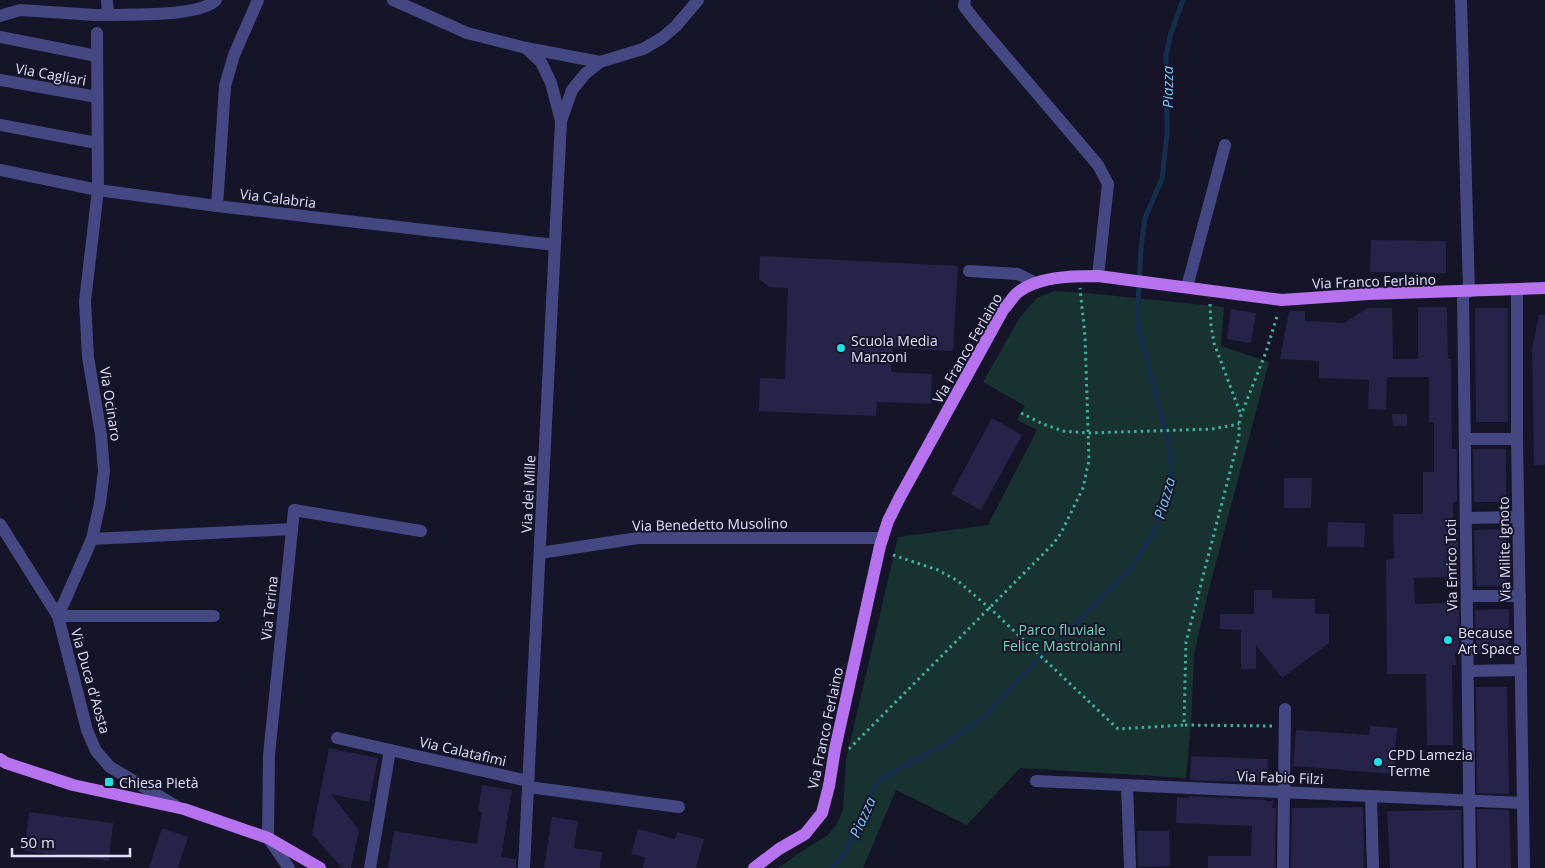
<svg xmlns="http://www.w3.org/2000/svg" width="1545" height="868" font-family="'Open Sans',sans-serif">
	<rect width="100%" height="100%" fill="#161429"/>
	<path fill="#17322f" d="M1054 291 1087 293 1224 307 1221 346 1269 362 1208 593 1194 655 1191 725 1186 778 1020 768 967 825 896 790 863 868H778L811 845 827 836 837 824 843 810 846 760 898 537 988 525 1037 430 1017 420 1025 406 983 382 1020 317 1037 298Z"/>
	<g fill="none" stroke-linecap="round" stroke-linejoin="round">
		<path stroke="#152e4b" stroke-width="5" d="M832 868 847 851 868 798 881 780 902 767 946 744 986 715 1014 684 1131 568 1154 532 1167 493 1172 469 1168 442 1137 322 1141 248 1145 218 1162 179 1167 134 1166 55 1171 33 1183 0"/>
	</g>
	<g fill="#272247">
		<path d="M1371 240 1446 241V273L1370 272Z"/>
		<path d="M760 256 958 266 953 351 893 348 891 372 932 374 931 404 877 402 876 416 759 411 760 378 785 379 788 288 769 287 759 279Z"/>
		<path d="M1418 307H1447L1448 359H1451L1452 449H1457V502H1453V530H1458V577L1414 578 1415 604 1455 603V610H1459V653H1455L1456 665H1452L1453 745H1427L1426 674H1387L1386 560 1394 559 1393 514H1423V472H1434V422H1429V377H1387L1386 410 1368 409 1369 380 1319 378V361L1280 359 1289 311H1305V321L1344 323 1368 308H1392L1393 359H1418Z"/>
		<path d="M1475 308H1508V422H1476Z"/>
		<path d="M1231 309 1256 313 1251 343 1227 339Z"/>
		<path d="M1539 314 1545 315V465H1534L1532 349Z"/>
		<path d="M1392 414H1407V426H1393Z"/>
		<path d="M992 418 1022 435 981 510 951 494Z"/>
		<path d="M1473 449H1506V502H1474Z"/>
		<path d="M1284 478H1312L1311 508H1284Z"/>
		<path d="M1328 522 1365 523 1364 547H1327Z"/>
		<path d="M1506 529 1507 586H1476L1474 530Z"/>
		<path d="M1254 590H1272V598L1315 599V614H1329V643L1282 678 1256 645V669H1241V630L1220 629V614H1254Z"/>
		<path d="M1509 609V653H1476L1475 610Z"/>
		<path d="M1476 687H1507L1509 794 1477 793Z"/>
		<path d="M1370 726 1397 728 1393 774 1293 766 1296 730 1369 735Z"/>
		<path d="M329 748 378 758 369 802 331 794 359 830 351 868H342L312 834Z"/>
		<path d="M1191 756 1268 759 1267 783 1190 780Z"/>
		<path d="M482 785 512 790 501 857 516 859V868H388L394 831 477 844 482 812 478 811Z"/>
		<path d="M1189 796 1266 800V801H1273L1272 808H1276L1275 868H1208V856H1251L1252 826 1176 823 1177 797 1189 798Z"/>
		<path d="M1363 807 1364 868H1291L1292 808Z"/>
		<path d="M1477 809 1509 810 1511 868H1478Z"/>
		<path d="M1461 810 1462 868H1390L1387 811Z"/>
		<path d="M29 812 113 823 109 861 24 851Z"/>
		<path d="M552 817 578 821 574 848 602 852 600 868H544Z"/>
		<path d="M162 828 188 837 178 868H149Z"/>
		<path d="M638 829 675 839 677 832 704 839 696 868H643L645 857 631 854Z"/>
		<path d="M1137 831H1169L1170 866 1138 867Z"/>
	</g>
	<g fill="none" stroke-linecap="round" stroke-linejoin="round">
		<g stroke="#3fafa0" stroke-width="3" stroke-dasharray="2.5 4" stroke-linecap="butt">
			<path d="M1210 304 1211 325 1214 343 1241 415"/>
			<path d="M1021 413 1043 424 1063 431 1088 433 1212 429 1239 424"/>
			<path d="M893 555 938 570 958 581 994 612 1118 729 1184 725"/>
			<path d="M1272 726 1184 725 1186 642 1239 437V424L1241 415 1266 352 1278 313"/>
			<path d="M849 749 1053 544 1061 533 1083 488 1089 460 1085 336 1080 288"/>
		</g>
		<g stroke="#444782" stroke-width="12">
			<path d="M107 0 108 15C132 14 200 17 216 0"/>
			<path d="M393 0 467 33 526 48 600 62"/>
			<path d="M965 0 964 6 977 23 1098 165 1108 184 1098 276"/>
			<path d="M1461 0 1469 292"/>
			<path d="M0 16 20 10 95 15"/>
			<path d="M97 33 98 190 85 301 88 357 101 435 104 471 100 503 92 539 58 616H214"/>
			<path d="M0 37 97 56"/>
			<path d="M0 80 97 97"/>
			<path d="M561 121 572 90 585 74 600 62 643 49 662 38 676 26 698 0"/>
			<path d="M0 125 97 143"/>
			<path d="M0 170 98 190 217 206 555 245"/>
			<path d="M217 206 225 86 234 55 258 0"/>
			<path d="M969 271 1018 274 1036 283"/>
			<path d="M1187 287 1225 145"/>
			<path d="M1517 290V439L1524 868"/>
			<path d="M1463 292 1470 868"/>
			<path d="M1465 439H1517"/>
			<path d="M1466 518 1518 517"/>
			<path d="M0 524 58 616 87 730 96 751 110 767 176 806"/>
			<path d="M92 539 292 529"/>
			<path d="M540 553 638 538H883"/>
			<path d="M1467 596H1520"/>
			<path d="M1468 671 1521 670"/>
			<path d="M337 738 528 781"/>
			<path d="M1036 781 1523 803"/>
			<path d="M1127 785 1130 868"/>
			<path d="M528 787 679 807"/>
			<path d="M1371 796 1373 868"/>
			<path d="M289 868 268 838 269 755 294 510 421 531"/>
			<path d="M370 868 390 750"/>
			<path d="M524 868 561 121 551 83 541 62 526 48"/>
			<path d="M1283 868 1285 709"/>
		</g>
		<g stroke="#b772ef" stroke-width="12">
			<path d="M0 759 6 763 73 785 184 809 268 838 320 868"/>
			<path d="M754 868 779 849 805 834 822 813 829 786 835 749 880 546 888 521 900 497 1003 310C1007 306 1011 300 1015 295 1035 276 1072 276 1098 276L1282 300 1368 294 1545 288"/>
		</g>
		<path stroke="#444782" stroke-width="12" d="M95 15H108"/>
	</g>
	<g fill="#20e1e6" stroke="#161429" stroke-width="2">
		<circle cx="841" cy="348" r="5"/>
		<circle cx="1448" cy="640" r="5"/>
		<circle cx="1378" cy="762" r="5"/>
		<rect x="104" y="777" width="10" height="10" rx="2.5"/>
	</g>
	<g text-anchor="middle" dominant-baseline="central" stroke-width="4" stroke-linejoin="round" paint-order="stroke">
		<g font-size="14" fill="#e0dffb" stroke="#161429">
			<text transform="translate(51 74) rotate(10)">Via Cagliari</text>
			<text transform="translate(278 198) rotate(7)">Via Calabria</text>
			<text transform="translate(1374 281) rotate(-2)">Via Franco Ferlaino</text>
			<text transform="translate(967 348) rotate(-60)">Via Franco Ferlaino</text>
			<text transform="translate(111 404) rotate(81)">Via Ocinaro</text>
			<text transform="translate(528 494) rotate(-87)">Via dei Mille</text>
			<text transform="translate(710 524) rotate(-1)">Via Benedetto Musolino</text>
			<text transform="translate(1504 549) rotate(-91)">Via Milite Ignoto</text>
			<text transform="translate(1451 565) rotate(-91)">Via Enrico Toti</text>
			<text transform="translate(269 608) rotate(-84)">Via Terina</text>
			<text transform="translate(91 681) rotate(74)">Via Duca d'Aosta</text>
			<text transform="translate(825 728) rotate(-78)">Via Franco Ferlaino</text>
			<text transform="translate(463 751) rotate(13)">Via Calatafimi</text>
			<text transform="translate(1280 777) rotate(2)">Via Fabio Filzi</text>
		</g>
		<g font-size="14" fill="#e0dffb" stroke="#161429" text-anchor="start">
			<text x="851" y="340">Scuola Media<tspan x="851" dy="16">Manzoni</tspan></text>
			<text x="1458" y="632">Because<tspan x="1458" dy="16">Art Space</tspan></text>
			<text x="1388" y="754">CPD Lamezia<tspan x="1388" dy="16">Terme</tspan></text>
			<text x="119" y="782">Chiesa Pietà</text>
		</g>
		<g font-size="14" fill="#72d5b4" stroke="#161429">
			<text x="1062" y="629">Parco fluviale<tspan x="1062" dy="16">Felice Mastroianni</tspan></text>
		</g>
		<g font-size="15" font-style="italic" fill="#78c2f0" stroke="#161429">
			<text transform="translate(1167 87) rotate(-90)">Piazza</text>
			<text transform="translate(1164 498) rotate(-74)">Piazza</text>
			<text transform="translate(862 817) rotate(-66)">Piazza</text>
		</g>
	</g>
	<path d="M12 848v8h118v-8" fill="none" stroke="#e0dffb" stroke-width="2.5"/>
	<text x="20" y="848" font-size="15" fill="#e0dffb" stroke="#161429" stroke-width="4" paint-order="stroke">50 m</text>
</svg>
